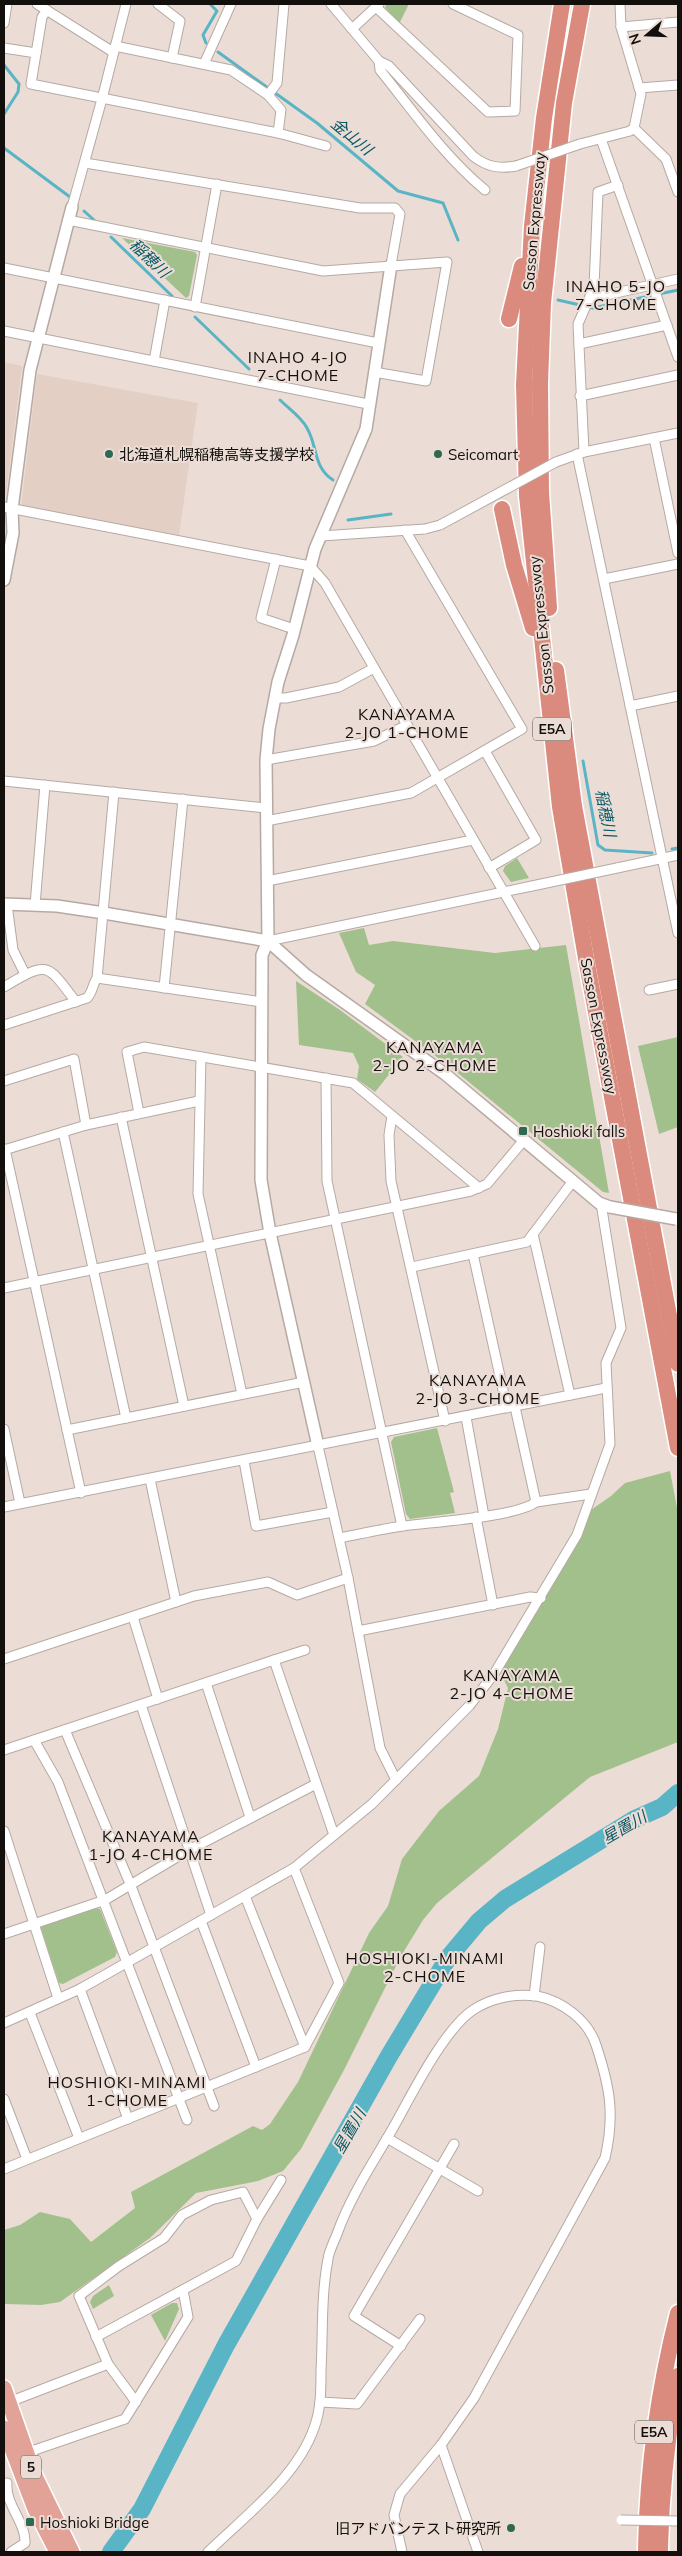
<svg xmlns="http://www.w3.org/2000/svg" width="682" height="2556" font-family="Mulish,'Noto Sans JP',sans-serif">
	<rect width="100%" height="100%" fill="#ebddd6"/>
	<g fill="#e4cfc5">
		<path d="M4 362 22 366 6 494 4 496Z"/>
		<path d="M37 374 198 403 179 535 21 506Z"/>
	</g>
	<g fill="#a2c08c">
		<path d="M387 4H409L399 24 385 7Z"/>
		<path d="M122 238 195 252 197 255 189 296 186 298Z"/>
		<path d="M517 858 529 878 511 882 503 871 505 866Z"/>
		<path d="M364 928 369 945 393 941 495 953 566 945 609 1193 603 1192 453 1069 365 1004 375 985 356 972 339 933Z"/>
		<path d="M296 981 340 1010 403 1057 375 1092 357 1079 359 1066 353 1053 299 1045Z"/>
		<path d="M678 1037V1127L659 1134 638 1046Z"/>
		<path d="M437 1428 454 1492 450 1493 455 1513 410 1519 406 1514 391 1442 394 1437Z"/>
		<path d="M670 1471 678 1513V1742L590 1777 437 1903 423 1920 401 1956 344 2070 301 2149 283 2171 258 2181 196 2193 150 2238 60 2302 41 2305 4 2304V2230L20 2225 40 2212 70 2219 91 2242 135 2208 131 2192 253 2126 262 2130 270 2124 298 2082 369 1933 388 1906 402 1859 439 1811 479 1776 498 1729 508 1688 499 1670 537 1612 577 1541 588 1512 611 1496 625 1483Z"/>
		<path d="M95 1908 100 1909 117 1952 115 1957 63 1984 59 1983 41 1928 43 1925Z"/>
		<path d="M109 2285 114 2296 93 2309 90 2302 93 2296Z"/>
		<path d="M172 2303H177L179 2309 165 2341 151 2315Z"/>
	</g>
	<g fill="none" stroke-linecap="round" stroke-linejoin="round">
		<g stroke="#59b4c6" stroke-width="3">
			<path d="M206 43 203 35 217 11 210 4"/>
			<path d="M218 52 317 123 398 191 443 203 458 240"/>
			<path d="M4 65 19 84 18 92 4 114"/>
			<path d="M4 148 70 197"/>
			<path d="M84 211 94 220"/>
			<path d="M111 237 172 296"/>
			<path d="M558 300 593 308 678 290"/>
			<path d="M195 317 249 369"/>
			<path d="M280 400C288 408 302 418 307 428 318 447 313 467 333 480"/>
			<path d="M348 520 391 514"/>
			<path d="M583 761 598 845 605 850 652 853"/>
			<path d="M672 849 678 848"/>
		</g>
		<path stroke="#59b4c6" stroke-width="18" d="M111 2552 142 2509 226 2345 389 2056 448 1958 479 1921 505 1899 635 1819 662 1807 678 1793"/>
		<defs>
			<g id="minor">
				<path d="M37 4 113 52"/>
				<path d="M158 4 180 21 172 58"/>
				<path d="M331 4 379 61 389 66 473 156C487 167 499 169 516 166"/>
				<path d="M377 8 488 112 515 111 518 35 453 4"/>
				<path d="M47 10 42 17 31 84 278 133 326 146"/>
				<path d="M4 23 7 4"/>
				<path d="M621 27 678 22"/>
				<path d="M352 29 379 4"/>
				<path d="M115 46 231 70 268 95 281 110 278 133"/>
				<path d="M4 48 36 53"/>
				<path d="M379 61 380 70C413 111 444 156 485 190"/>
				<path d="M204 64 231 4"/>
				<path d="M639 88 678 85"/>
				<path d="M268 95 277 83 284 4"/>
				<path d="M634 128 666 159 678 192"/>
				<path d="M601 139 678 357"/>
				<path d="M580 144 630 131 634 128 641 94 621 27 620 4"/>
				<path d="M85 163 360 208H395L400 214 391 265"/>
				<path d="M72 207 102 99 126 4"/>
				<path d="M68 220 323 271 447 262 426 381 374 372"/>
				<path d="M4 268 378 343"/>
				<path d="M589 299 678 279"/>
				<path d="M195 307 217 184"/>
				<path d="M4 331 368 404"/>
				<path d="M579 344 667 325"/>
				<path d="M154 361 165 300"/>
				<path d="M580 396 678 375"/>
				<path d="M654 438 678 553"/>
				<path d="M584 452 578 324 594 287 598 192 618 185"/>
				<path d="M577 454 678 933"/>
				<path d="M556 462 584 452 678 433"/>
				<path d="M4 507 310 566 325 583 535 946"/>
				<path d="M321 536 425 529"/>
				<path d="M276 559 261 618 294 629"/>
				<path d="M604 579 678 564"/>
				<path d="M275 698H286L339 687 374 668"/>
				<path d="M630 706 678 696"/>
				<path d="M485 751 536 840 489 868"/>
				<path d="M266 760 374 741 407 725"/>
				<path d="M4 781 266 808"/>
				<path d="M266 821 411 793 522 729 405 530"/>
				<path d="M617 868 678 855"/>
				<path d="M267 881 473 840"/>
				<path d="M7 904 13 950 25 974"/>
				<path d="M35 905 45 785"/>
				<path d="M268 941 532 886"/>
				<path d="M97 978 262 1002"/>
				<path d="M4 987C48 961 46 962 76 1002"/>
				<path d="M164 988 183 799"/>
				<path d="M649 990 678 984"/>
				<path d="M4 1025 87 998C93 992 92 985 97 978L114 792"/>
				<path d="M201 1057 198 1194 242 1394"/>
				<path d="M326 1078 327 1181 402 1526"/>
				<path d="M4 1081 74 1059 86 1125"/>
				<path d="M139 1113 127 1052 144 1047 353 1083 479 1188"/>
				<path d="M392 1116 389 1135 391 1181 445 1421"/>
				<path d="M121 1117 184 1406"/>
				<path d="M63 1132 126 1418"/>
				<path d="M5 1149 81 1493"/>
				<path d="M4 1150 86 1125 199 1101"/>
				<path d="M533 1234 570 1395"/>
				<path d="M473 1254 507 1408"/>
				<path d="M412 1267 527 1242 573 1181"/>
				<path d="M4 1288 471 1191 487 1184 524 1140"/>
				<path d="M515 1407 536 1502"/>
				<path d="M466 1417 484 1516"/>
				<path d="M4 1429 20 1503"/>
				<path d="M67 1430 304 1382"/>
				<path d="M318 1446 348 1578 380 1748 396 1780"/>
				<path d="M244 1461 256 1526 333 1512"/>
				<path d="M150 1479 176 1602"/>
				<path d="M4 1507 606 1388"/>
				<path d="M476 1517 493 1605"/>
				<path d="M339 1538C360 1534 382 1529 403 1526 432 1522 517 1517 536 1502L591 1494"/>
				<path d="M133 1617 158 1699"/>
				<path d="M358 1631 530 1597 541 1598"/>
				<path d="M4 1659 194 1596 268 1582 297 1595 348 1578"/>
				<path d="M274 1660 305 1650"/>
				<path d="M206 1683 250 1817"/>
				<path d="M141 1705 211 1915"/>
				<path d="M65 1730 131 1886 214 2106"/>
				<path d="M34 1740 58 1782 187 2120"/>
				<path d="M4 1750 274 1660 334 1835"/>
				<path d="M4 1831 58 1998"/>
				<path d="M245 1896 305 2047"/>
				<path d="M201 1921 256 2067"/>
				<path d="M4 1934 105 1900 189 1850 316 1784"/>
				<path d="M80 1989 128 2119"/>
				<path d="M534 1996 540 1947"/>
				<path d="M30 2013 79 2138"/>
				<path d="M4 2023 80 1989 294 1868 372 1804 469 1706 494 1674 577 1535 610 1444 606 1363 621 1328 601 1203"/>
				<path d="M4 2099 27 2159"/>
				<path d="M387 2138 478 2191"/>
				<path d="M4 2169 305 2047 339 1983 294 1868"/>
				<path d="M96 2337 236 2261 257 2219 281 2180"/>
				<path d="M401 2346 354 2316 454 2144"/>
				<path d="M9 2402 108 2364"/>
				<path d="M136 2402 108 2364 79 2296 119 2266 164 2238 182 2215 211 2200 243 2192 257 2219"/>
				<path d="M320 2402 357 2404 420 2319"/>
				<path d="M441 2445 478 2552"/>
				<path d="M26 2453 125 2419 188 2317 183 2290"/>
				<path d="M7 2483C5 2505 26 2522 25 2543L11 2552"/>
				<path d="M208 2552C244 2517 297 2477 314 2428 321 2410 321 2389 321 2371 323 2334 321 2295 328 2259 329 2251 334 2242 337 2234 351 2195 373 2163 393 2128 411 2096 444 2029 473 2010 491 1998 515 1993 537 1996 562 2001 588 2020 596 2045 610 2087 615 2115 605 2158L474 2398 441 2445 400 2494 394 2515 402 2552"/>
			</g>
			<g id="tertiary">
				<path d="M4 580 13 533 12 509 30 370 72 207"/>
				<path d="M4 904 57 906 104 913 268 941 306 975 445 1074 599 1203 610 1207"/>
				<path d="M318 1446 270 1233 261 1180 262 955 268 941 266 760 269 729 278 682 293 635 315 549 366 429 391 265"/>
			</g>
			<g id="trunk">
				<path d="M4 2388 34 2474 72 2552"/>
				<path d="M4 2428 35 2509 57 2552"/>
			</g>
			<g id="motorway">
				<path d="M562 4 544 118 532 226 524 385 527 496 560 807 587 964 678 1448"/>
				<path d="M509 319 522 266"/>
				<path d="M502 509 514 565 533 628"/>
				<path d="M549 608 541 492 540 383 543 303 564 103 582 4"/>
				<path d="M556 670 574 806 678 1364"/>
				<path d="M646 2552C647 2471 658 2392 678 2313"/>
				<path d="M660 2552C661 2493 667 2435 678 2376"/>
			</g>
		</defs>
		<use href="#minor" stroke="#b6a9a3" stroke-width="11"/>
		<use href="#tertiary" stroke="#b6a9a3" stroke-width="14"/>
		<use href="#trunk" stroke="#fff" stroke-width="18"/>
		<use href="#motorway" stroke="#fff" stroke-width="19"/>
		<use href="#minor" stroke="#fff" stroke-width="9"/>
		<use href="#tertiary" stroke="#fff" stroke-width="11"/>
		<use href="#trunk" stroke="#e2a298" stroke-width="15"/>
		<use href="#motorway" stroke="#db8b7e" stroke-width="16"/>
		<defs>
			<g id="minor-bridge">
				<path d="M516 166 580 144"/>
				<path d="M425 529 440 525 556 462"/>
				<path d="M532 886 617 868"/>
				<path d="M621 2520 678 2521"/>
			</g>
			<path id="tertiary-bridge" d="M610 1207 676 1219"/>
		</defs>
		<use href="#minor-bridge" stroke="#b6a9a3" stroke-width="11" stroke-linecap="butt"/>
		<use href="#tertiary-bridge" stroke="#b6a9a3" stroke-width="14" stroke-linecap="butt"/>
		<use href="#minor-bridge" stroke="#fff" stroke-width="9"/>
		<use href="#tertiary-bridge" stroke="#fff" stroke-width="11"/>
	</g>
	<g fill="#2f6952" stroke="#ebddd6" stroke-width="2">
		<circle cx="109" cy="454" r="5"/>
		<circle cx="438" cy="454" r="5"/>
		<rect x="518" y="1126" width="10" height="10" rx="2.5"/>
		<rect x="25" y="2517" width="10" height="10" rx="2.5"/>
		<circle cx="511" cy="2528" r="5"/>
	</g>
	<g text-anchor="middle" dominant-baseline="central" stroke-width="4" stroke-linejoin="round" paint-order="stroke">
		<g fill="#ebddd6" stroke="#544d49" stroke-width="1">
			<rect x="533" y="717.5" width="38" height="23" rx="4"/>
			<rect x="635" y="2420.5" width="38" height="23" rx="4"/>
			<rect x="21" y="2455.5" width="20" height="23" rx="4"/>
		</g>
		<g font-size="14" font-weight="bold" fill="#130f0c">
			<text x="552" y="729">E5A</text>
			<text x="654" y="2432">E5A</text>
			<text x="31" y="2467">5</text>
		</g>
		<g font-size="15" fill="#130f0c" stroke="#ebddd6">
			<text transform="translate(534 221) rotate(-85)">Sasson Expressway</text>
			<text transform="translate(541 625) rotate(-96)">Sasson Expressway</text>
			<text transform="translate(599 1026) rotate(79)">Sasson Expressway</text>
		</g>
		<g font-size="15" fill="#130f0c" stroke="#ebddd6" text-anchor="start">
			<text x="119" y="454">北海道札幌稲穂高等支援学校</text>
			<text x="448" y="454">Seicomart</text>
			<text x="533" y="1131">Hoshioki falls</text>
			<text x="40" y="2522">Hoshioki Bridge</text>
			<text x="501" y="2528" text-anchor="end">旧アドバンテスト研究所</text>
		</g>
		<g font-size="16" font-style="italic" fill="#075966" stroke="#ebddd6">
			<text transform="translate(352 136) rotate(40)">金山川</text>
			<text transform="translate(150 258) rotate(44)">稲穂川</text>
			<text transform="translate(606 813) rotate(79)">稲穂川</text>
			<text transform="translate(624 1827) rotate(-30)">星置川</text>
			<text transform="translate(349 2131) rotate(-60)">星置川</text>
		</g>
		<g font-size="16" letter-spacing="1" fill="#130f0c" stroke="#ebddd6">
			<text x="616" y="286">INAHO 5-JO<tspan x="616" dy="18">7-CHOME</tspan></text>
			<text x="298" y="357">INAHO 4-JO<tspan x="298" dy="18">7-CHOME</tspan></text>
			<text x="407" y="714">KANAYAMA<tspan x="407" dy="18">2-JO 1-CHOME</tspan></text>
			<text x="435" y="1047">KANAYAMA<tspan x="435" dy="18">2-JO 2-CHOME</tspan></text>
			<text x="478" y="1380">KANAYAMA<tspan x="478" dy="18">2-JO 3-CHOME</tspan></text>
			<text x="512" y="1675">KANAYAMA<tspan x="512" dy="18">2-JO 4-CHOME</tspan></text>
			<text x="151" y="1836">KANAYAMA<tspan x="151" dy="18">1-JO 4-CHOME</tspan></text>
			<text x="425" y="1958">HOSHIOKI-MINAMI<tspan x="425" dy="18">2-CHOME</tspan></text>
			<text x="127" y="2082">HOSHIOKI-MINAMI<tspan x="127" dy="18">1-CHOME</tspan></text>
		</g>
	</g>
	<rect width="682" height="2556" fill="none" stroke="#130f0c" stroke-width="10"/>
	<g transform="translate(647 35) rotate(251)" stroke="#ebddd6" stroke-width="4" paint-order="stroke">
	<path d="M0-4L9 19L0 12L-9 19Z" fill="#130f0c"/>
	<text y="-8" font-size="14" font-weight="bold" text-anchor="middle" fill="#130f0c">N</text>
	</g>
</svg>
